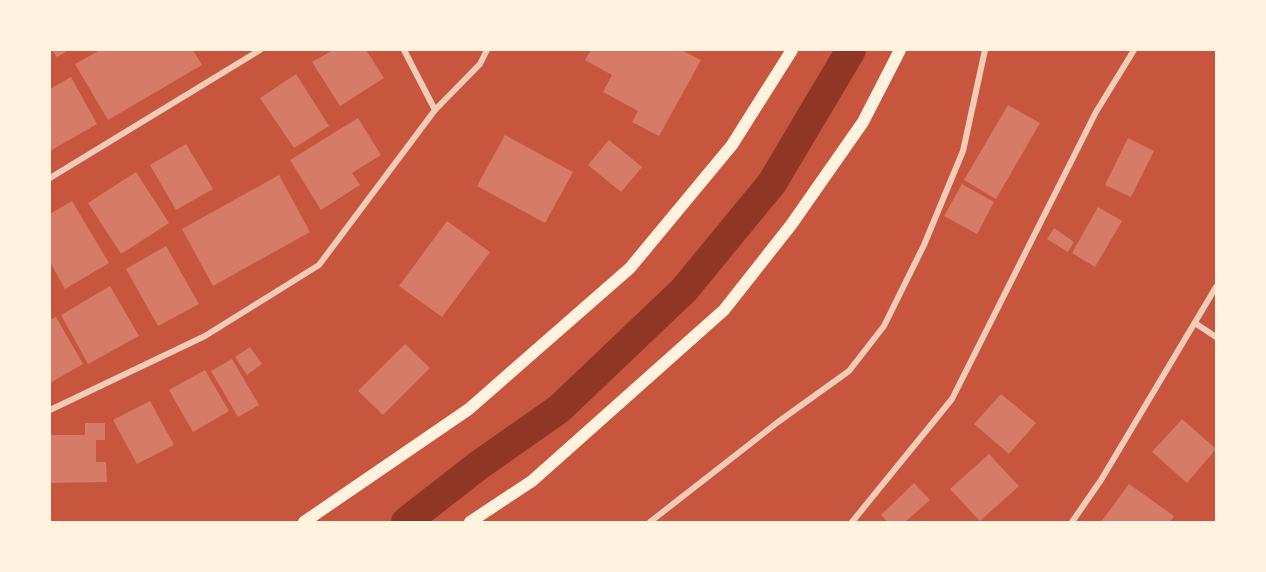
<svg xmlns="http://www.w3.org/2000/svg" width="1266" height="572" font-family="'Source Sans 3',sans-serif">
	<rect width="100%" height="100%" fill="#c8553d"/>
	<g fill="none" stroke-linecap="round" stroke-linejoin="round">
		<path stroke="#8f3625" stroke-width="30" d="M406 522 479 465 559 409 684 290 772 183 851 50"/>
	</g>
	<g fill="#d67c66">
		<path d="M52 50H69L57 57Z"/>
		<path d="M100 50H193L202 65 108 120 75 64Z"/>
		<path d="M333 50H366L384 78 340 106 312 62Z"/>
		<path d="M591 50H681L701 60 659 136 632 122 638 111 603 92 612 75 585 60Z"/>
		<path d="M296 74 329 126 294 148 260 98Z"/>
		<path d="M71 77 97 124 50 151V89Z"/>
		<path d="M1008 105 1040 123 996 199 964 180Z"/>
		<path d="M358 118 381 155 352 173 360 185 321 210 290 160Z"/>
		<path d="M505 135 573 172 545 223 477 186Z"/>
		<path d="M1128 138 1154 151 1131 197 1105 185Z"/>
		<path d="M609 140 642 167 621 192 588 165Z"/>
		<path d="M186 144 213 189 176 210 150 165Z"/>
		<path d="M136 172 169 223 121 254 88 203Z"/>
		<path d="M279 175 310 232 213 286 182 229Z"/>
		<path d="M962 184 994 202 977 234 944 216Z"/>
		<path d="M72 201 109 263 65 289 50 262V214Z"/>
		<path d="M1098 207 1122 221 1095 267 1072 253Z"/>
		<path d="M447 221 490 252 442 317 399 286Z"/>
		<path d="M1054 228 1074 242 1068 252 1047 239Z"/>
		<path d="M166 246 199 304 158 326 126 269Z"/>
		<path d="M110 286 139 336 88 364 61 315Z"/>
		<path d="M56 317 83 364 50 383V320Z"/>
		<path d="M405 344 430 368 383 415 358 391Z"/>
		<path d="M250 347 262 364 247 375 235 357Z"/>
		<path d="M232 359 259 405 238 417 211 371Z"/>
		<path d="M205 370 229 411 193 432 169 390Z"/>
		<path d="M1001 394 1036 423 1009 454 974 424Z"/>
		<path d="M150 401 174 445 137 464 113 420Z"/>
		<path d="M1182 419 1216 449 1187 483 1152 452Z"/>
		<path d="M85 423H105V440H96V462H106L107 482 50 483V435H85Z"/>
		<path d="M989 454 1019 486 980 521 950 489Z"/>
		<path d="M914 483 930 500 905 522H888L881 515Z"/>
		<path d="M1129 484 1174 516 1170 522H1101Z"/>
	</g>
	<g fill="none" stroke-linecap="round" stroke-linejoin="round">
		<g stroke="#f1ccb7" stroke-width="6">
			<path d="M435 110 480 64 487 50"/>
			<path d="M50 178 260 50"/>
			<path d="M1195 323 1216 337"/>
			<path d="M50 410 205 336 319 265 435 110 404 50"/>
			<path d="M650 522 778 422 849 371 884 326 924 245 963 151 985 50"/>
			<path d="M852 522 952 399 1096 112 1134 50"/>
			<path d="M1072 522 1101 480 1216 287"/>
		</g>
		<g stroke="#fff3e0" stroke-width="12">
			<path d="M304 522 469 409 630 268 732 145 792 50"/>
			<path d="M470 522 532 481 724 310 791 225 863 122 900 50"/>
		</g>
	</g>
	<rect width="1266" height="572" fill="none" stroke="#fff3e0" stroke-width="102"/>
</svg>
